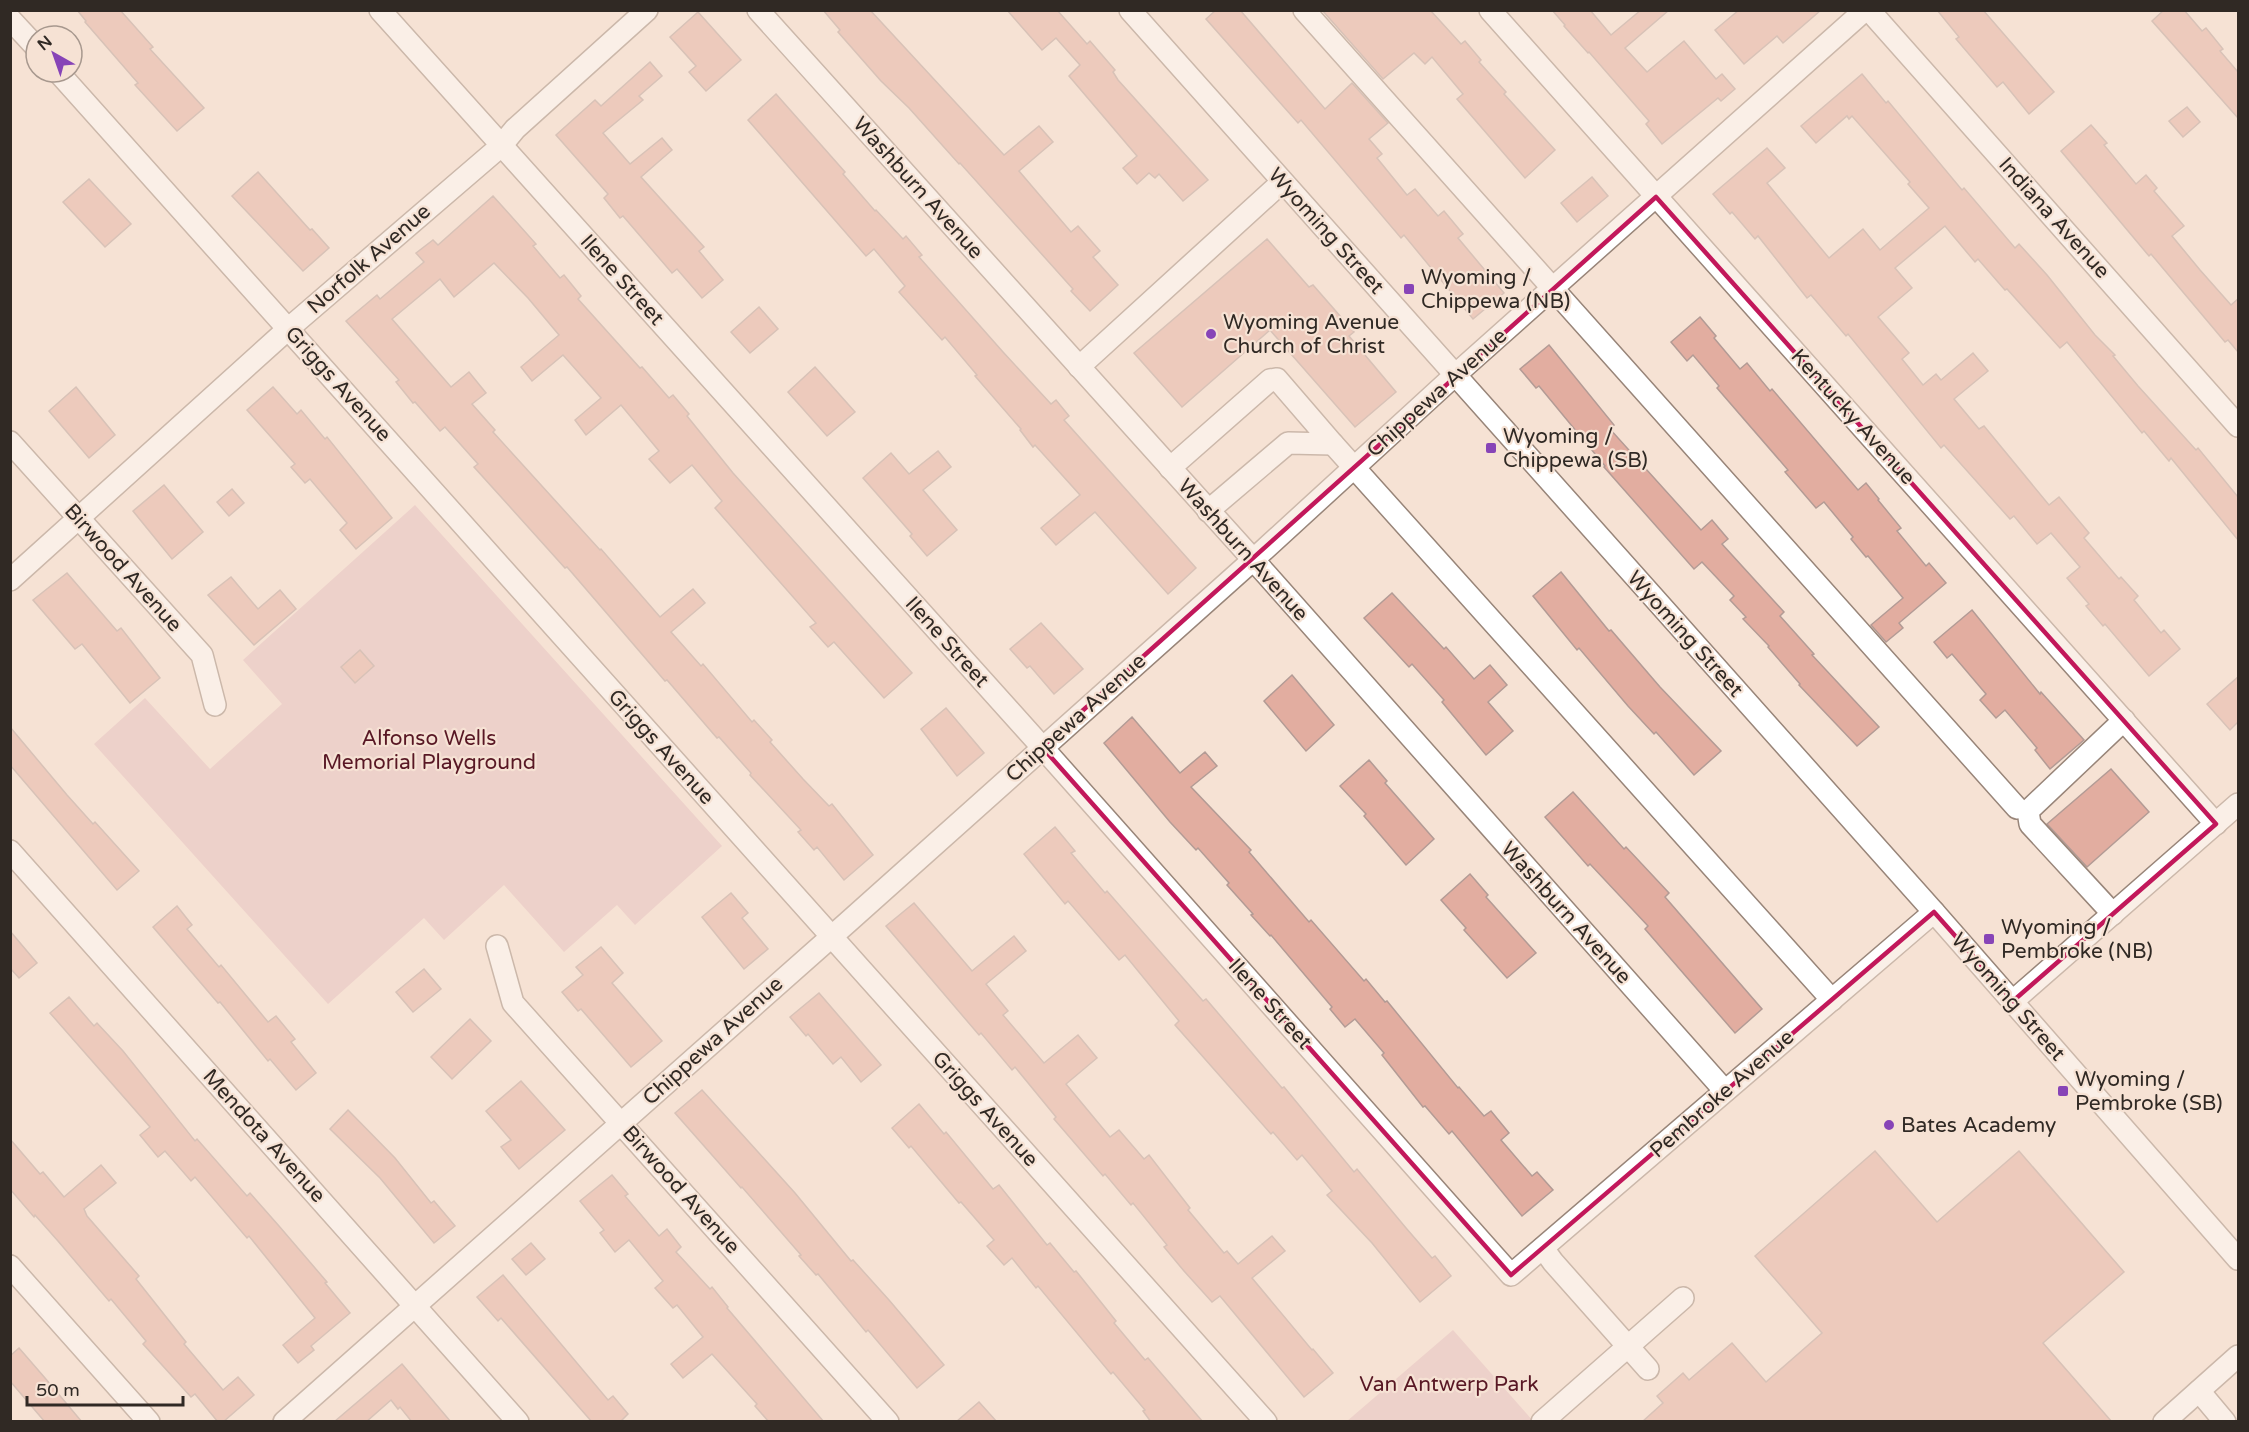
<svg xmlns="http://www.w3.org/2000/svg" width="2249" height="1432" font-family="'Varela Round',sans-serif">
	<rect width="100%" height="100%" fill="#f6e2d4"/>
	<g fill="#e2bcbf">
		<path d="M415 505 722 846 635 925 617 905 564 952 504 885 444 940 424 918 328 1004 94 744 145 698 210 769 282 704 243 660Z"/>
		<path d="M1453 1330 1533 1421 1346 1422Z"/>
	</g>
	<g fill="#e2ada0" stroke="#b39b95" stroke-width="1.5">
		<path d="M77 10H120L153 47 150 49 204 108 177 131 135 85 138 83 85 22 86 21Z"/>
		<path d="M823 10H870L1004 155 1039 126 1053 142 1019 171 1071 232 1078 226 1100 251 1093 257 1118 285 1090 311 1071 291 1073 289 960 163 959 164 909 108 881 81 838 32 840 30Z"/>
		<path d="M1007 10H1057L1087 44 1090 41 1115 70 1113 72 1118 80 1208 180 1183 201 1159 174 1155 178 1149 173 1137 184 1123 168 1137 156 1069 76 1080 65 1056 38 1042 50Z"/>
		<path d="M1216 10H1240L1325 109 1352 83 1388 123 1369 139 1382 154 1377 158 1407 195 1415 189 1438 216 1444 211 1463 234 1458 238 1504 293 1473 319 1404 235 1401 238 1301 120 1298 123 1206 19Z"/>
		<path d="M1322 10 1431 11 1461 44 1465 41 1481 60 1479 62 1506 92 1504 94 1555 150 1525 178 1457 99 1463 94 1432 57 1425 64 1414 53 1383 79Z"/>
		<path d="M1552 10H1590L1611 35 1641 10H1669L1625 48 1647 72 1684 41 1716 79 1722 74 1735 89 1721 101 1718 98 1662 144 1646 124 1649 121 1589 52 1588 53 1564 26 1565 25Z"/>
		<path d="M1739 10H1821L1783 43 1777 36 1744 64 1715 30Z"/>
		<path d="M1937 10H1983L2054 92 2029 114 2003 82 1997 87 1956 39 1959 37Z"/>
		<path d="M2164 10H2184L2202 31 2206 28 2223 49 2220 51 2238 72V118L2152 21Z"/>
		<path d="M698 12 741 60 706 91 689 72 696 66 670 37Z"/>
		<path d="M650 62 662 76 639 96 643 100 603 133 630 164 662 138 672 150 641 177 704 247 699 251 723 280 702 298 677 269 672 273 623 216 620 218 604 198 608 194 556 135 595 100 601 106Z"/>
		<path d="M1862 74 1886 103 1888 101 1962 190 1964 188 2015 248 2019 244 2047 275 2095 335 2115 355 2113 356 2138 386 2196 450 2198 448 2238 497V540L2171 458 2169 461 2144 431 2142 433 2067 342 2060 348 2007 289 2005 290 1978 259 1975 262 1945 226 1895 268 1912 288 1878 317 1909 353 1902 359 1923 385 1936 374 1941 380 1973 353 1988 371 1954 399 1979 429 1984 426 2049 505 2059 497 2089 533 2084 538 2119 579 2121 577 2138 596 2134 600 2161 633 2164 630 2180 649 2149 676 2105 624 2103 626 2086 606 2089 604 2067 578 2080 567 2051 533 2037 544 2014 516 2010 519 1944 445 1941 448 1848 334 1846 336 1811 295 1807 298 1758 236 1755 239 1732 212 1730 214 1713 194 1767 148 1785 168 1767 183 1829 258 1863 229 1880 250 1929 208 1908 184 1910 182 1852 116 1849 119 1847 116 1816 143 1801 126Z"/>
		<path d="M776 94 845 172 843 174 875 211 876 210 903 239 906 236 922 255 919 257 1003 352 1051 404 1056 400 1069 416 1064 420 1196 568 1168 594 1095 512 1056 545 1041 528 1080 495 1035 445 1033 447 1020 430 1021 429 975 376 977 375 945 337 942 340 899 292 905 286 874 249 866 256 748 120Z"/>
		<path d="M2187 107 2200 122 2183 137 2169 121Z"/>
		<path d="M2091 125 2107 143 2104 145 2136 184 2146 175 2157 188 2154 191 2184 226 2172 236 2200 270 2231 305 2238 299V352L2228 340 2225 342 2151 254 2149 256 2061 151Z"/>
		<path d="M258 172 310 230 312 229 329 248 303 271 232 196Z"/>
		<path d="M1592 177 1608 196 1577 222 1561 203Z"/>
		<path d="M89 179 131 224 105 247 63 202Z"/>
		<path d="M493 196 536 244 533 246 560 278 564 275 581 296 578 299 640 368 642 367 669 398 673 395 689 414 687 416 733 473 912 673 884 698 834 642 828 647 810 627 816 623 715 508 722 501 692 465 670 483 649 459 659 451 621 405 586 435 575 420 601 398 563 355 532 381 521 367 559 335 528 298 494 263 454 297 440 279 392 319 451 387 469 372 486 393 472 404 495 430 493 432 600 550 601 549 660 617 693 589 705 603 671 632 701 666 703 664 752 722 754 720 772 740 770 742 803 779 829 806 832 804 873 855 844 880 817 847 814 850 798 832 801 830 750 775 751 773 719 737 717 738 667 680 665 681 567 567 565 568 474 467 478 464 445 427 440 431 415 402 413 403 396 382 399 380 346 321 377 295 380 299 424 262 416 253 433 240 438 245Z"/>
		<path d="M1267 239 1309 287 1313 285 1354 332 1349 336 1396 392 1355 427 1270 330 1182 407 1134 353Z"/>
		<path d="M759 307 778 329 750 353 731 332Z"/>
		<path d="M1700 317 1716 336 1714 338 1740 369 1747 363 1770 391 1772 389 1858 490 1866 483 1879 499 1878 500 1901 528 1897 531 1926 566 1929 563 1946 583 1899 623 1903 628 1886 642 1871 625 1903 598 1868 556 1866 557 1851 539 1853 537 1824 502 1816 508 1785 472 1788 470 1717 388 1719 386 1693 355 1687 361 1671 342Z"/>
		<path d="M1549 345 1614 425 1609 428 1701 530 1712 520 1728 539 1722 544 1784 612 1780 616 1814 654 1812 655 1879 727 1857 746 1799 685 1800 684 1768 647 1769 646 1743 619 1746 617 1730 600 1734 596 1702 562 1694 569 1604 467 1605 466 1539 386 1536 388 1520 369Z"/>
		<path d="M815 367 855 412 827 436 788 392Z"/>
		<path d="M76 387 115 435 89 458 49 411Z"/>
		<path d="M273 387 297 414 301 410 325 439 327 437 392 518 356 549 340 530 347 523 310 479 305 483 291 467 295 464 247 410Z"/>
		<path d="M938 451 951 467 923 490 957 530 927 556 910 536 912 534 863 478 891 453 909 474Z"/>
		<path d="M164 485 203 532 172 559 133 511Z"/>
		<path d="M232 489 244 503 229 516 217 502Z"/>
		<path d="M1561 572 1609 631 1611 630 1660 687 1721 751 1694 775 1656 732 1654 734 1628 706 1579 648 1577 650 1533 596Z"/>
		<path d="M67 573 117 631 121 628 160 678 130 703 82 644 75 649 33 600Z"/>
		<path d="M231 577 258 609 280 590 296 609 254 645 208 595Z"/>
		<path d="M1392 593 1444 649 1446 647 1474 679 1490 665 1507 685 1488 702 1513 731 1486 755 1442 702 1444 700 1412 664 1409 667 1364 618Z"/>
		<path d="M1972 610 2040 694 2041 692 2084 740 2050 769 2035 750 2037 748 2005 710 1996 718 1980 700 1986 694 1952 654 1947 658 1934 642Z"/>
		<path d="M1041 623 1083 669 1054 694 1030 666 1027 668 1010 649Z"/>
		<path d="M360 650 374 666 355 683 341 667Z"/>
		<path d="M1292 675 1334 725 1306 751 1264 701Z"/>
		<path d="M2238 677V722L2230 730 2207 704Z"/>
		<path d="M946 708 984 753 957 776 921 729Z"/>
		<path d="M1132 717 1180 773 1205 752 1217 766 1191 787 1251 850 1249 852 1309 922 1311 920 1364 981 1366 979 1385 1002 1387 1001 1458 1088 1459 1087 1484 1116 1491 1111 1509 1133 1501 1140 1532 1176 1537 1172 1553 1190 1522 1216 1452 1131 1449 1134 1425 1106 1423 1107 1382 1055 1384 1053 1355 1019 1345 1027 1330 1009 1332 1007 1271 935 1270 936 1251 915 1253 914 1227 885 1229 883 1198 848 1196 850 1170 822 1104 743Z"/>
		<path d="M10 727 67 795 93 824 95 822 139 871 117 890 10 765Z"/>
		<path d="M1369 760 1387 781 1385 783 1434 839 1406 865 1364 816 1366 814 1340 786Z"/>
		<path d="M2111 769 2149 812 2087 867 2047 824Z"/>
		<path d="M1573 792 1624 849 1626 847 1669 893 1665 897 1762 1009 1735 1033 1645 929 1648 926 1590 864 1588 866 1545 817Z"/>
		<path d="M1055 827 1075 851 1071 853 1105 893 1107 891 1203 1001 1206 999 1282 1088 1284 1087 1354 1172 1357 1169 1406 1228 1432 1258 1435 1256 1451 1276 1420 1302 1372 1243 1327 1195 1332 1191 1302 1155 1297 1160 1273 1132 1271 1134 1175 1025 1179 1021 1125 955 1119 960 1068 901 1065 904 1024 854Z"/>
		<path d="M1470 874 1488 895 1486 897 1536 953 1507 978 1464 930 1466 928 1441 900Z"/>
		<path d="M731 893 748 913 742 918 768 949 744 969 702 917Z"/>
		<path d="M914 903 972 971 1014 936 1026 951 986 984 1008 1011 1003 1015 1044 1063 1078 1035 1097 1058 1066 1084 1110 1137 1119 1130 1144 1159 1149 1155 1190 1208 1188 1210 1224 1253 1227 1251 1238 1264 1272 1236 1285 1251 1252 1278 1312 1350 1313 1349 1333 1373 1304 1397 1220 1296 1212 1302 1184 1271 1164 1247 1167 1245 1133 1203 1131 1205 1105 1174 1103 1176 1054 1119 1056 1117 1015 1067 1012 1070 981 1033 979 1035 886 926Z"/>
		<path d="M177 906 192 925 187 929 219 967 221 965 268 1022 276 1016 295 1039 291 1042 316 1073 296 1090 270 1059 268 1061 220 1002 218 1003 153 927Z"/>
		<path d="M10 931 37 963 19 978 10 968Z"/>
		<path d="M601 947 623 973 612 983 662 1041 631 1067 581 1009 578 1011 562 992 583 975 576 967Z"/>
		<path d="M424 969 441 989 413 1012 396 992Z"/>
		<path d="M819 993 881 1065 861 1082 841 1057 833 1064 808 1034 806 1036 790 1017Z"/>
		<path d="M69 997 94 1026 97 1023 123 1051 195 1141 197 1139 247 1196 250 1193 279 1226 327 1282 325 1283 350 1313 311 1346 314 1350 298 1363 283 1345 315 1318 249 1236 247 1238 195 1177 191 1181 165 1151 158 1157 140 1135 150 1127 50 1013Z"/>
		<path d="M470 1019 491 1041 452 1079 431 1057Z"/>
		<path d="M521 1081 565 1130 519 1169 501 1147 511 1140 486 1111Z"/>
		<path d="M702 1090 795 1193 851 1261 853 1260 889 1300 944 1365 917 1388 868 1330 866 1332 818 1274 816 1275 799 1256 801 1255 742 1187 741 1188 675 1113Z"/>
		<path d="M919 1104 944 1134 946 1132 993 1189 999 1185 1047 1245 1050 1243 1074 1272 1076 1271 1116 1321 1114 1323 1145 1360 1148 1358 1203 1422H1151L1143 1411 1145 1410 1113 1372 1111 1374 1038 1286 1036 1288 1012 1258 1004 1265 987 1246 994 1240 961 1202 959 1203 911 1146 909 1148 892 1128Z"/>
		<path d="M348 1110 395 1158 431 1203 434 1201 455 1226 434 1243 380 1178 330 1129Z"/>
		<path d="M10 1139 40 1174 43 1172 64 1197 101 1165 116 1183 84 1209 87 1216 139 1276 136 1279 186 1342 184 1344 223 1390 238 1377 254 1395 223 1422H218L195 1394 191 1397 143 1344 146 1341 111 1299 109 1301 58 1241 35 1215 34 1217 10 1189Z"/>
		<path d="M1875 1151 1937 1222 2019 1151 2124 1272 2043 1343 2112 1422H1642L1663 1403 1657 1396 1683 1373 1689 1380 1732 1343 1766 1382 1822 1333 1755 1256Z"/>
		<path d="M612 1175 628 1194 625 1196 659 1236 667 1229 681 1247 676 1252 710 1289 712 1287 728 1307 727 1308 824 1422H769L755 1406 757 1404 712 1354 683 1378 671 1364 703 1337 677 1305 673 1308 655 1288 663 1281 629 1240 615 1252 600 1233 604 1230 580 1201Z"/>
		<path d="M531 1243 545 1259 526 1275 512 1259Z"/>
		<path d="M503 1275 608 1400 613 1396 628 1414 620 1422H592L501 1318 498 1321 477 1297Z"/>
		<path d="M19 1348 45 1378 82 1422H45L10 1381V1356Z"/>
		<path d="M402 1364 451 1422H412L400 1407 398 1409 391 1400 366 1422H334Z"/>
		<path d="M979 1402 997 1422H956Z"/>
	</g>
	<g fill="none" stroke-linecap="round" stroke-linejoin="round">
		<defs>
			<g id="minor">
				<path d="M380 10 1042 747 1511 1275 1934 912"/>
				<path d="M758 10 1267 575 1725 1091"/>
				<path d="M1130 10 1934 912 2238 1259"/>
				<path d="M1304 10 2017 808"/>
				<path d="M1490 10 2216 824"/>
				<path d="M1869 10 2238 426"/>
				<path d="M10 19 36 47"/>
				<path d="M58 72 1266 1422"/>
				<path d="M1079 367 1282 182"/>
				<path d="M10 442 202 655 215 705"/>
				<path d="M1333 444 1832 1000"/>
				<path d="M1170 468 1270 380 1277 379 1333 444 1288 443 1208 511"/>
				<path d="M10 580 288 329 501 146 515 129 647 10"/>
				<path d="M10 851 518 1422"/>
				<path d="M2113 914 2030 824 2028 811 2124 720"/>
				<path d="M497 946 513 1003 888 1422"/>
				<path d="M2013 1001 2238 804"/>
				<path d="M1543 1248 1553 1262 1648 1369"/>
				<path d="M10 1266 149 1422"/>
				<path d="M2199 1391 2225 1422"/>
				<path d="M284 1422 847 923 1253 560 1454 376 1865 10"/>
				<path d="M1542 1422 1683 1298"/>
				<path d="M2164 1422 2238 1356"/>
			</g>
		</defs>
		<use href="#minor" stroke="#988579" stroke-width="24"/>
		<use href="#minor" stroke="#fff" stroke-width="21"/>
	</g>
	<path d="M0 0H2249V1432H0ZM1656 197 2216 824 2013 1001 1934 912 1511 1275 1042 747Z" fill="#f6e2d4" fill-opacity=".55" fill-rule="evenodd"/>
	<path fill="none" stroke="#c2185b" stroke-width="4.5" stroke-linejoin="round" d="M1656 197 2216 824 2013 1001 1934 912 1511 1275 1042 747Z"/>
	<g fill="#8744b7" stroke="#f6e2d4" stroke-width="2">
		<rect x="1403" y="283" width="12" height="12" rx="3"/>
		<circle cx="1211" cy="334" r="6"/>
		<rect x="1485" y="442" width="12" height="12" rx="3"/>
		<rect x="1983" y="933" width="12" height="12" rx="3"/>
		<rect x="2057" y="1085" width="12" height="12" rx="3"/>
		<circle cx="1889" cy="1125" r="6"/>
	</g>
	<g text-anchor="middle" dominant-baseline="central" stroke-width="4.5" stroke-linejoin="round" paint-order="stroke">
		<g font-size="21" fill="#302924" stroke="#f6e2d4">
			<text transform="translate(918 188) rotate(48)">Washburn Avenue</text>
			<text transform="translate(2054 218) rotate(48)">Indiana Avenue</text>
			<text transform="translate(1326 231) rotate(48)">Wyoming Street</text>
			<text transform="translate(369 259) rotate(-41)">Norfolk Avenue</text>
			<text transform="translate(622 280) rotate(48)">Ilene Street</text>
			<text transform="translate(338 384) rotate(48)">Griggs Avenue</text>
			<text transform="translate(1437 393) rotate(-42)">Chippewa Avenue</text>
			<text transform="translate(1853 417) rotate(48)">Kentucky Avenue</text>
			<text transform="translate(1243 550) rotate(48)">Washburn Avenue</text>
			<text transform="translate(123 568) rotate(48)">Birwood Avenue</text>
			<text transform="translate(1685 634) rotate(48)">Wyoming Street</text>
			<text transform="translate(947 642) rotate(48)">Ilene Street</text>
			<text transform="translate(1076 718) rotate(-42)">Chippewa Avenue</text>
			<text transform="translate(661 747) rotate(48)">Griggs Avenue</text>
			<text transform="translate(1566 913) rotate(48)">Washburn Avenue</text>
			<text transform="translate(2008 997) rotate(49)">Wyoming Street</text>
			<text transform="translate(1270 1004) rotate(48)">Ilene Street</text>
			<text transform="translate(713 1041) rotate(-42)">Chippewa Avenue</text>
			<text transform="translate(1722 1094) rotate(-41)">Pembroke Avenue</text>
			<text transform="translate(985 1109) rotate(48)">Griggs Avenue</text>
			<text transform="translate(264 1136) rotate(48)">Mendota Avenue</text>
			<text transform="translate(681 1190) rotate(48)">Birwood Avenue</text>
		</g>
		<g font-size="21" fill="#302924" stroke="#f6e2d4" text-anchor="start">
			<text x="1421" y="277">Wyoming /<tspan x="1421" dy="24">Chippewa (NB)</tspan></text>
			<text x="1223" y="322">Wyoming Avenue<tspan x="1223" dy="24">Church of Christ</tspan></text>
			<text x="1503" y="436">Wyoming /<tspan x="1503" dy="24">Chippewa (SB)</tspan></text>
			<text x="2001" y="927">Wyoming /<tspan x="2001" dy="24">Pembroke (NB)</tspan></text>
			<text x="2075" y="1079">Wyoming /<tspan x="2075" dy="24">Pembroke (SB)</tspan></text>
			<text x="1901" y="1125">Bates Academy</text>
		</g>
		<g font-size="21" fill="#581724" stroke="#f6e2d4">
			<text x="429" y="738">Alfonso Wells<tspan x="429" dy="24">Memorial Playground</tspan></text>
			<text x="1449" y="1384">Van Antwerp Park</text>
		</g>
	</g>
	<rect width="2249" height="1432" fill="none" stroke="#302924" stroke-width="24"/>
	<g transform="translate(54 54) rotate(320)"><circle r="28" fill="#f6e2d4" stroke="#a7988e" stroke-width="1.5"/>
	<path d="M0-4.5L10 22L0 15L-10 22Z" fill="#8744b7"/>
	<text y="-9" font-size="16" font-weight="bold" text-anchor="middle" fill="#302924">N</text>
	</g>
	<path d="M27 1396v9h156v-9" fill="none" stroke="#302924" stroke-width="3"/>
	<text x="36" y="1396" font-size="18" fill="#302924" stroke="#f6e2d4" stroke-width="4.5" paint-order="stroke">50 m</text>
</svg>
